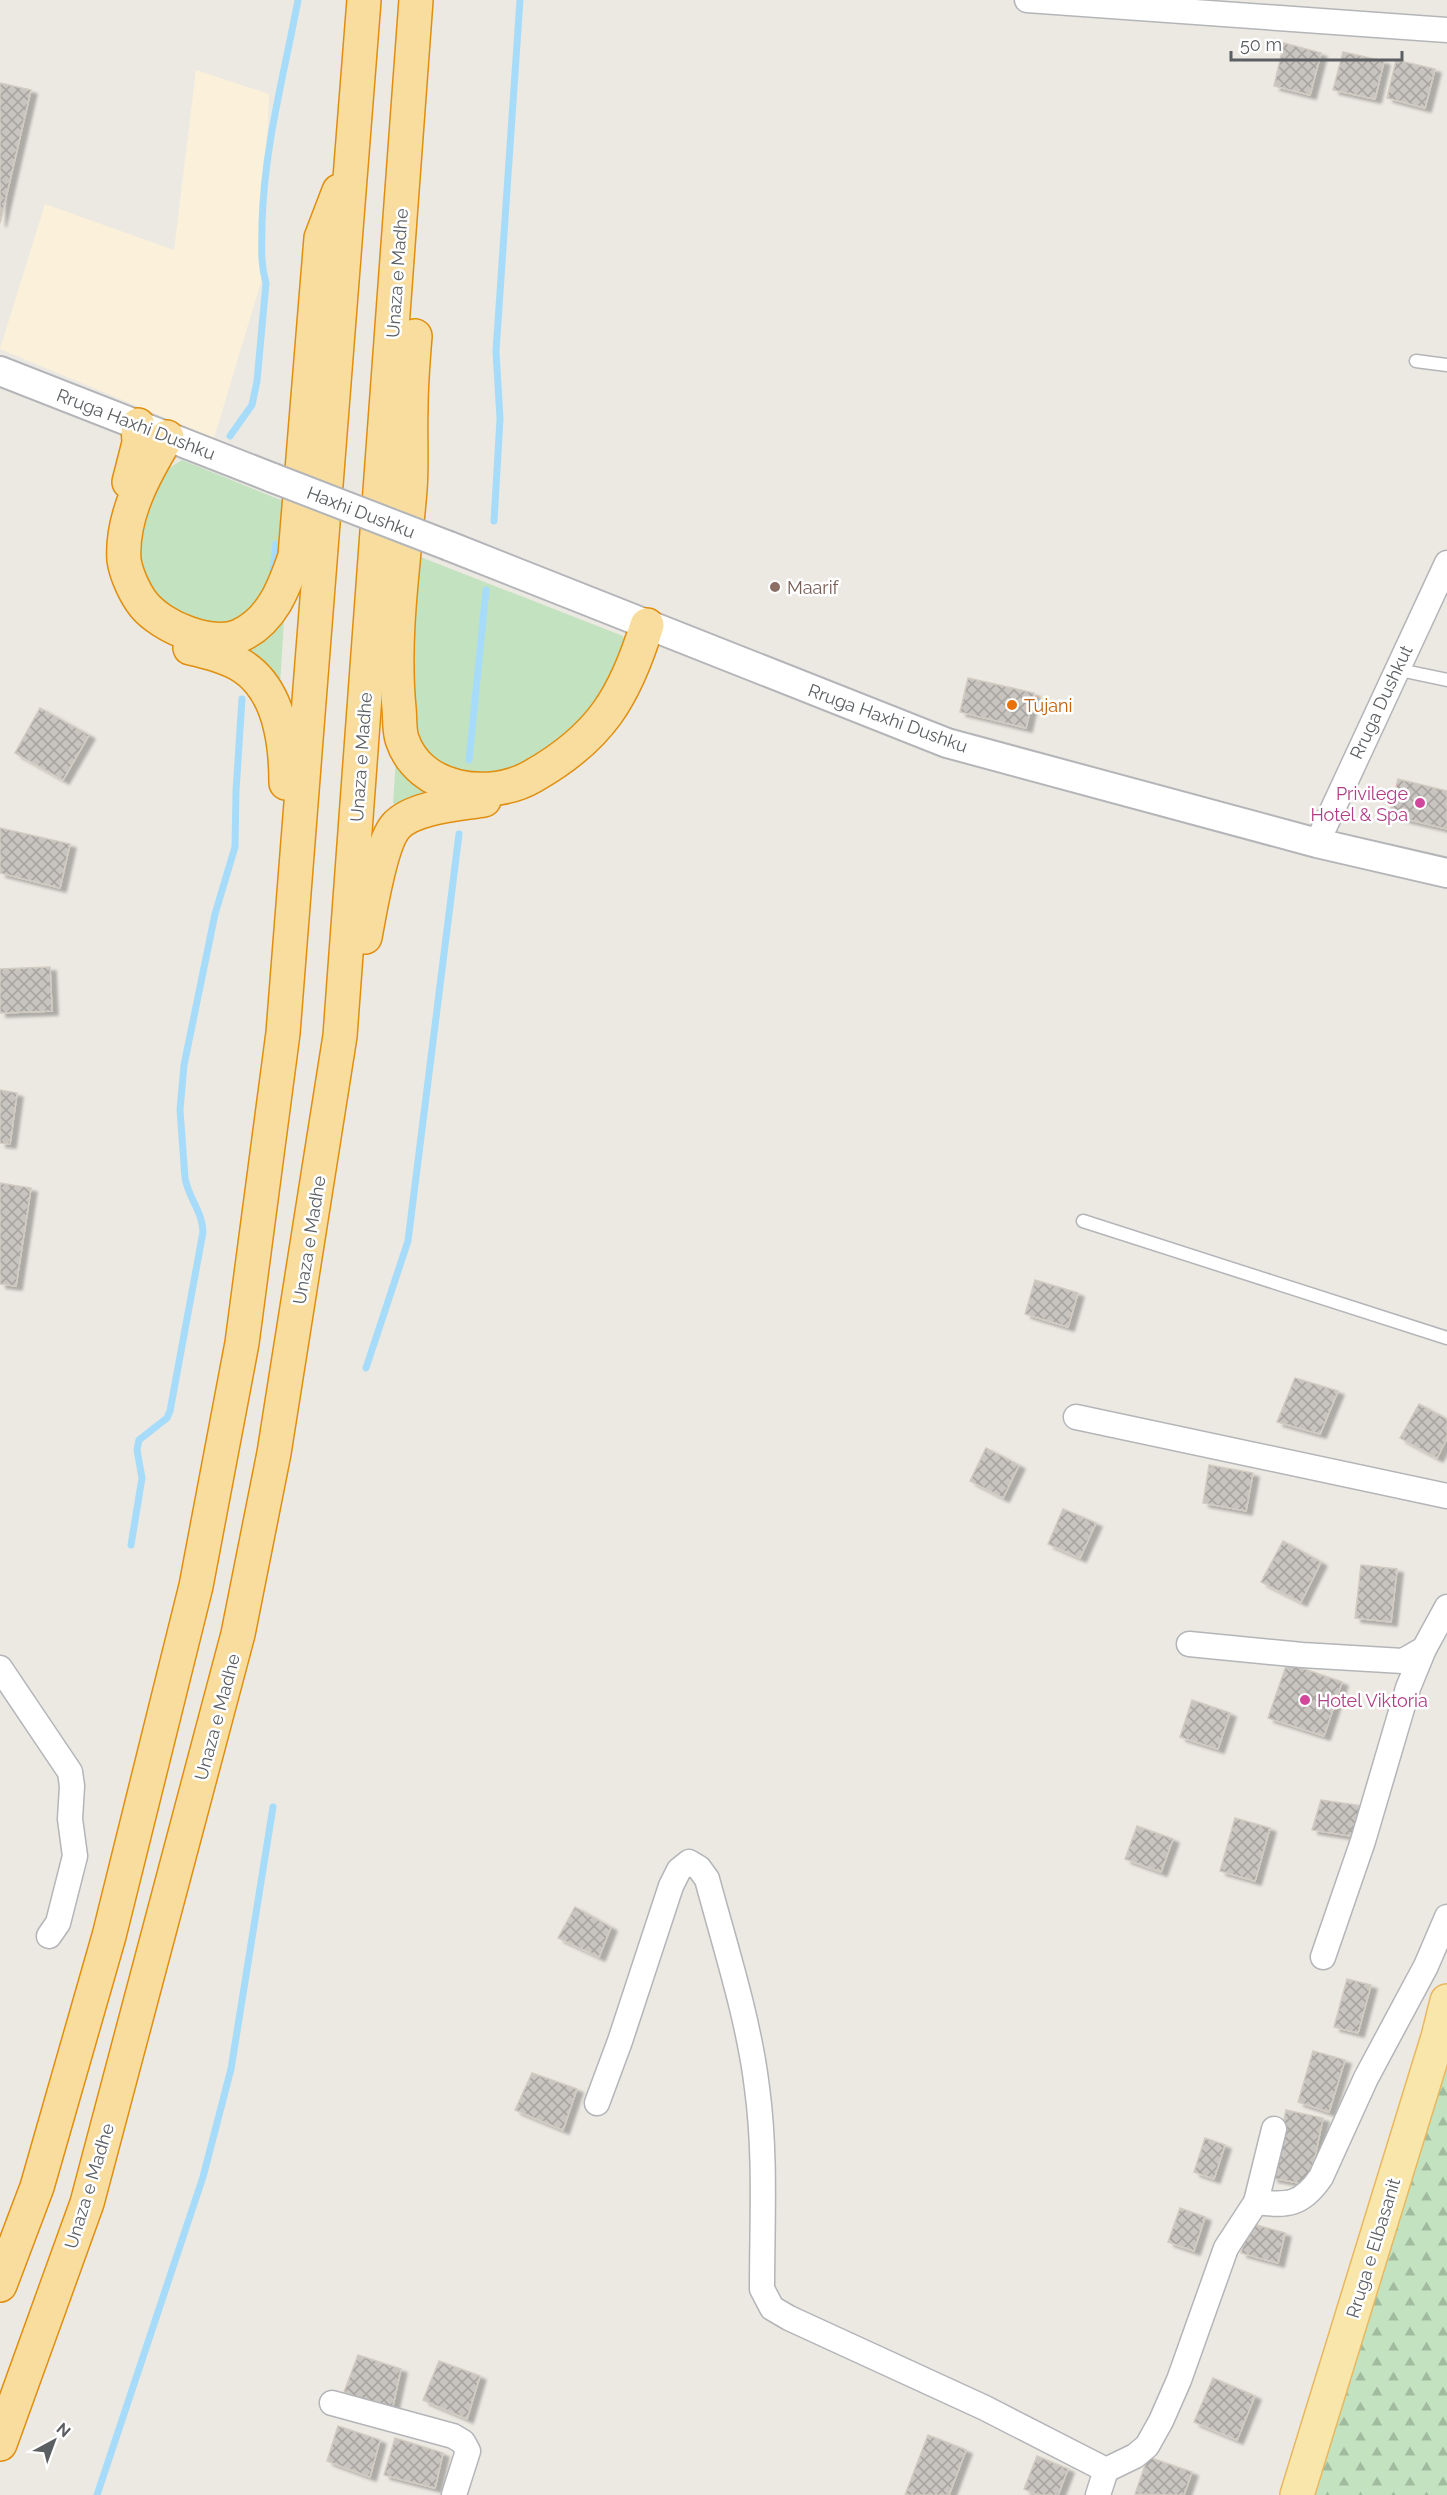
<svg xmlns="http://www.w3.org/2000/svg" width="1447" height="2495" font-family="Raleway,sans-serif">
	<defs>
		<pattern id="forest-firs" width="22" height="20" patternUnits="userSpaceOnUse" patternTransform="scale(1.5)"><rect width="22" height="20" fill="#c3e3c0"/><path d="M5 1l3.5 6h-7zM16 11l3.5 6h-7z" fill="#a1bb9f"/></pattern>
		<pattern id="building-cross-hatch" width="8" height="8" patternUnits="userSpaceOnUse" patternTransform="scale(1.5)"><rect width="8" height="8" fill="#c8c4bf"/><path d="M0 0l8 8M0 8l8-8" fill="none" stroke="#a5a29f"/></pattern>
		<filter id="shadow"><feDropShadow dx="6" dy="4" stdDeviation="1.5" flood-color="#0004"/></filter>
	</defs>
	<rect width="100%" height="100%" fill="#ece9e2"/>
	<path fill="#fbf0d9" d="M196 70 269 94 261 282 214 438 0 349 45 204 174 250Z"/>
	<g fill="#c3e3c0">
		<path d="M182 460 288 503 283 560 249 619 201 627 148 595 133 542 156 482 169 468Z"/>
		<path d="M418 556 623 636 626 645 610 696 533 767 477 780 426 757 408 707Z"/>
		<path d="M283 617 284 620 280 686 241 645Z"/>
		<path d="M396 759 430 791 396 805 393 803Z"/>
	</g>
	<path fill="url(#forest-firs)" d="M1447 2069V2495H1306L1347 2353Z"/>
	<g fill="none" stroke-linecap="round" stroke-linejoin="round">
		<g stroke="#a6dcf9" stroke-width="7">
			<path d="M230 436 252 405 257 381 266 283C260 263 262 244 262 224 264 147 284 75 298 0"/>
			<path d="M494 521 500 419 496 351 520 0"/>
			<path d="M273 571 276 544"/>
			<path d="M469 760 486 590"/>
			<path d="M366 1368 408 1241 459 834"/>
			<path d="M131 1545 142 1478 137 1450 139 1440 167 1418 170 1411 203 1232C203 1213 188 1197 185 1178L180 1110 184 1065 215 914 235 847 236 791 242 699"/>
			<path d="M97 2495 203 2177 231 2069 273 1807"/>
		</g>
	</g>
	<g fill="url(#building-cross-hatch)" stroke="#d1cbc1" stroke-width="1.5" filter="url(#shadow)">
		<path d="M1284 43 1321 53 1310 95 1274 86Z"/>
		<path d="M1343 52 1384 61 1375 99 1333 90Z"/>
		<path d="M1396 60 1435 69 1425 108 1387 98Z"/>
		<path d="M0 83 31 90 0 223Z"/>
		<path d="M968 678 1034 693 1026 728 960 712Z"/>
		<path d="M40 708 89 735 63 780 15 753Z"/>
		<path d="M1398 779 1447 791V829L1389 815Z"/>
		<path d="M0 828 70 844 60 888 0 873Z"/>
		<path d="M50 967 52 1011 0 1013V969Z"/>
		<path d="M0 1090 17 1093 10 1144 0 1143Z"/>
		<path d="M0 1183 31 1188 16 1286 0 1284Z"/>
		<path d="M1035 1280 1078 1293 1068 1327 1025 1314Z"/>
		<path d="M1295 1378 1338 1391 1320 1434 1277 1422Z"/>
		<path d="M1419 1404 1447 1419V1438L1437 1458 1400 1438Z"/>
		<path d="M986 1448 1019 1465 1003 1498 970 1481Z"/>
		<path d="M1209 1465 1253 1473 1246 1511 1203 1503Z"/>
		<path d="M1063 1509 1096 1523 1080 1558 1048 1544Z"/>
		<path d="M1283 1541 1321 1562 1301 1602 1261 1582Z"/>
		<path d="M1361 1565 1397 1569 1391 1622 1355 1618Z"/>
		<path d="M1287 1663 1342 1682 1324 1736 1268 1718Z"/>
		<path d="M1192 1700 1230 1713 1218 1749 1180 1737Z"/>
		<path d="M1321 1800 1370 1807 1357 1837 1312 1830Z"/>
		<path d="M1235 1818 1270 1828 1255 1881 1220 1871Z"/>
		<path d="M1137 1826 1173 1839 1161 1872 1125 1859Z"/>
		<path d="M575 1907 611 1927 599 1957 558 1938Z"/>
		<path d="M1347 1979 1371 1985 1358 2033 1334 2027Z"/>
		<path d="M1313 2051 1345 2060 1329 2112 1298 2102Z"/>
		<path d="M532 2073 577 2089 563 2130 515 2110Z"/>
		<path d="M1286 2110 1323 2118 1309 2185 1272 2178Z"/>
		<path d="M1205 2138 1225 2145 1214 2179 1194 2172Z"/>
		<path d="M1180 2208 1205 2217 1194 2251 1168 2242Z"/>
		<path d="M1249 2223 1285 2233 1278 2263 1241 2253Z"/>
		<path d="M358 2355 401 2369 392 2410 344 2392Z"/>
		<path d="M439 2361 480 2376 467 2419 423 2400Z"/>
		<path d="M1213 2378 1255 2396 1237 2440 1194 2422Z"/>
		<path d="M338 2426 380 2440 370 2477 327 2461Z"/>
		<path d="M928 2435 966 2450 949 2495H905Z"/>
		<path d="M395 2438 443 2453 435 2488 384 2475Z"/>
		<path d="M1037 2456 1068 2469 1058 2495H1038L1024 2489Z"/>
		<path d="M1148 2457 1192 2472 1184 2495 1135 2494Z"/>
	</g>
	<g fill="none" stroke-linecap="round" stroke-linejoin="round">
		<defs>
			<g id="service">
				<path d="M1416 361 1447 365"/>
				<path d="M1395 669 1447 680"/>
				<path d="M1083 1221 1447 1338"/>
			</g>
			<g id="minor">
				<path d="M1027 0 1447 30"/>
				<path d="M1317 843 1447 563"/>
				<path d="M1076 1417 1447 1496"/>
				<path d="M1189 1644 1302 1655 1403 1661 1424 1649 1447 1607"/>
				<path d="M0 1668 70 1772 72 1786 70 1819 75 1856 58 1923 49 1936"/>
				<path d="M1323 1957 1363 1841 1408 1688 1424 1649"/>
				<path d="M597 2103 620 2041 671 1886 679 1870 689 1862 699 1868 707 1879C725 1946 749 2020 757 2088 766 2154 762 2222 762 2289L772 2308 789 2318 985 2408 1106 2470 1135 2456 1147 2446 1161 2421 1179 2380 1226 2248 1256 2202 1274 2129"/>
				<path d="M1256 2202C1288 2206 1302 2205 1321 2177L1366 2078 1426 1966 1447 1917"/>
				<path d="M332 2403 453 2436 463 2442 468 2451 454 2495"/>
				<path d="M1098 2495 1106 2470"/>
			</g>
			<g id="tertiary">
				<path d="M0 371 273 478"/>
				<path d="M449 546 947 743 1317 843 1447 873"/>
			</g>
			<path id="primary" d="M1297 2495 1438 2037 1447 2001"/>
			<g id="trunk">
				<path d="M415 336C413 360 411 384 411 408 410 436 412 463 410 490 404 562 392 636 399 708 400 717 399 730 402 739 419 792 491 801 533 776 600 738 625 697 647 625"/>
				<path d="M167 437C145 473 121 516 124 560 126 574 135 594 144 605 162 627 212 648 239 636 272 621 284 588 295 556L321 238 339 191"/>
				<path d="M129 482 139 443 138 425"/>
				<path d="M190 648C208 652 227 657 242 666 280 690 286 743 286 783"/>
				<path d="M365 937C370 912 380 844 396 826 413 807 459 804 484 800"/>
				<path d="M0 2285 37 2187 109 1936 196 1586 242 1343 283 1033 364 0"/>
				<path d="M0 2444 87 2203 238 1634 274 1453 340 1036 416 0"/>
			</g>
		</defs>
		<use href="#service" stroke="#b3b5b9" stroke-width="15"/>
		<use href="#minor" stroke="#b3b5b9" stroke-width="27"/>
		<use href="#tertiary" stroke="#b3b5b9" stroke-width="32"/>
		<use href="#primary" stroke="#e8b760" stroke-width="36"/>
		<use href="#trunk" stroke="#e08e0f" stroke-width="36"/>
		<use href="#service" stroke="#fff" stroke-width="12"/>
		<use href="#minor" stroke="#fff" stroke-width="24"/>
		<use href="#tertiary" stroke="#fff" stroke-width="28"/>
		<use href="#primary" stroke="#f9e6ab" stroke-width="33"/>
		<use href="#trunk" stroke="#f8dd9e" stroke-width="33"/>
		<defs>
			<path id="tertiary-bridge" d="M273 478 449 546"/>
		</defs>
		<use href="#tertiary-bridge" stroke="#b3b5b9" stroke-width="32" stroke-linecap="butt"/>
		<use href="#tertiary-bridge" stroke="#fff" stroke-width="28"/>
	</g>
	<circle fill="#8d6e63" stroke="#fff" stroke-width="2" cx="775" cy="587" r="6"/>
	<circle fill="#e8710a" stroke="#fff" stroke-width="2" cx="1012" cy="705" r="6"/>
	<g fill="#d1479c" stroke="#fff" stroke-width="2">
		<circle cx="1420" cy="803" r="6"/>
		<circle cx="1305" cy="1700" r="6"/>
	</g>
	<g text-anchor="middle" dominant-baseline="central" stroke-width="5" stroke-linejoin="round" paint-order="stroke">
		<g font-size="18" fill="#5b5f62" stroke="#fff">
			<text transform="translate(397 273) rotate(-86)">Unaza e Madhe</text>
			<text transform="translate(136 424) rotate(21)">Rruga Haxhi Dushku</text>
			<text transform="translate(361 512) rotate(21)">Haxhi Dushku</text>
			<text transform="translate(1381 702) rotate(-65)">Rruga Dushkut</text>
			<text transform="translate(888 718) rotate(20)">Rruga Haxhi Dushku</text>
			<text transform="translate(361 757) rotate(-86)">Unaza e Madhe</text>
			<text transform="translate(309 1240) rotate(-81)">Unaza e Madhe</text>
			<text transform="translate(217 1717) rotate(-75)">Unaza e Madhe</text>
			<text transform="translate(89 2186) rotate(-73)">Unaza e Madhe</text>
			<text transform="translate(1373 2248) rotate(-73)">Rruga e Elbasanit</text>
		</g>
		<g font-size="18" fill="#785e54" stroke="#fff" text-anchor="start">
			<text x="787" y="587">Maarif</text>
		</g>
		<g font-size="18" fill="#c56008" stroke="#fff" text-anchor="start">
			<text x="1024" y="705">Tujani</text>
		</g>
		<g font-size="18" fill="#b23c85" stroke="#fff" text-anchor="end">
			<text x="1408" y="793">Privilege<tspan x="1408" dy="21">Hotel &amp; Spa</tspan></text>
			<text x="1317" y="1700" text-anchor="start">Hotel Viktoria</text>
		</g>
	</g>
	<g transform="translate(54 2441) rotate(41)" stroke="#ffffff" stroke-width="4.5" paint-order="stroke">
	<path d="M0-4.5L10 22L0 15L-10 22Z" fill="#5b5f62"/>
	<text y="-9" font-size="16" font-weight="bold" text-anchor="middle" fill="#5b5f62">N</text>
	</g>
	<path d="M1231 51v9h171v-9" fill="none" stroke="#5b5f62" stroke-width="3"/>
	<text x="1240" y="51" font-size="18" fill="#5b5f62" stroke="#ffffff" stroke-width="4.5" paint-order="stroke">50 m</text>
</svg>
